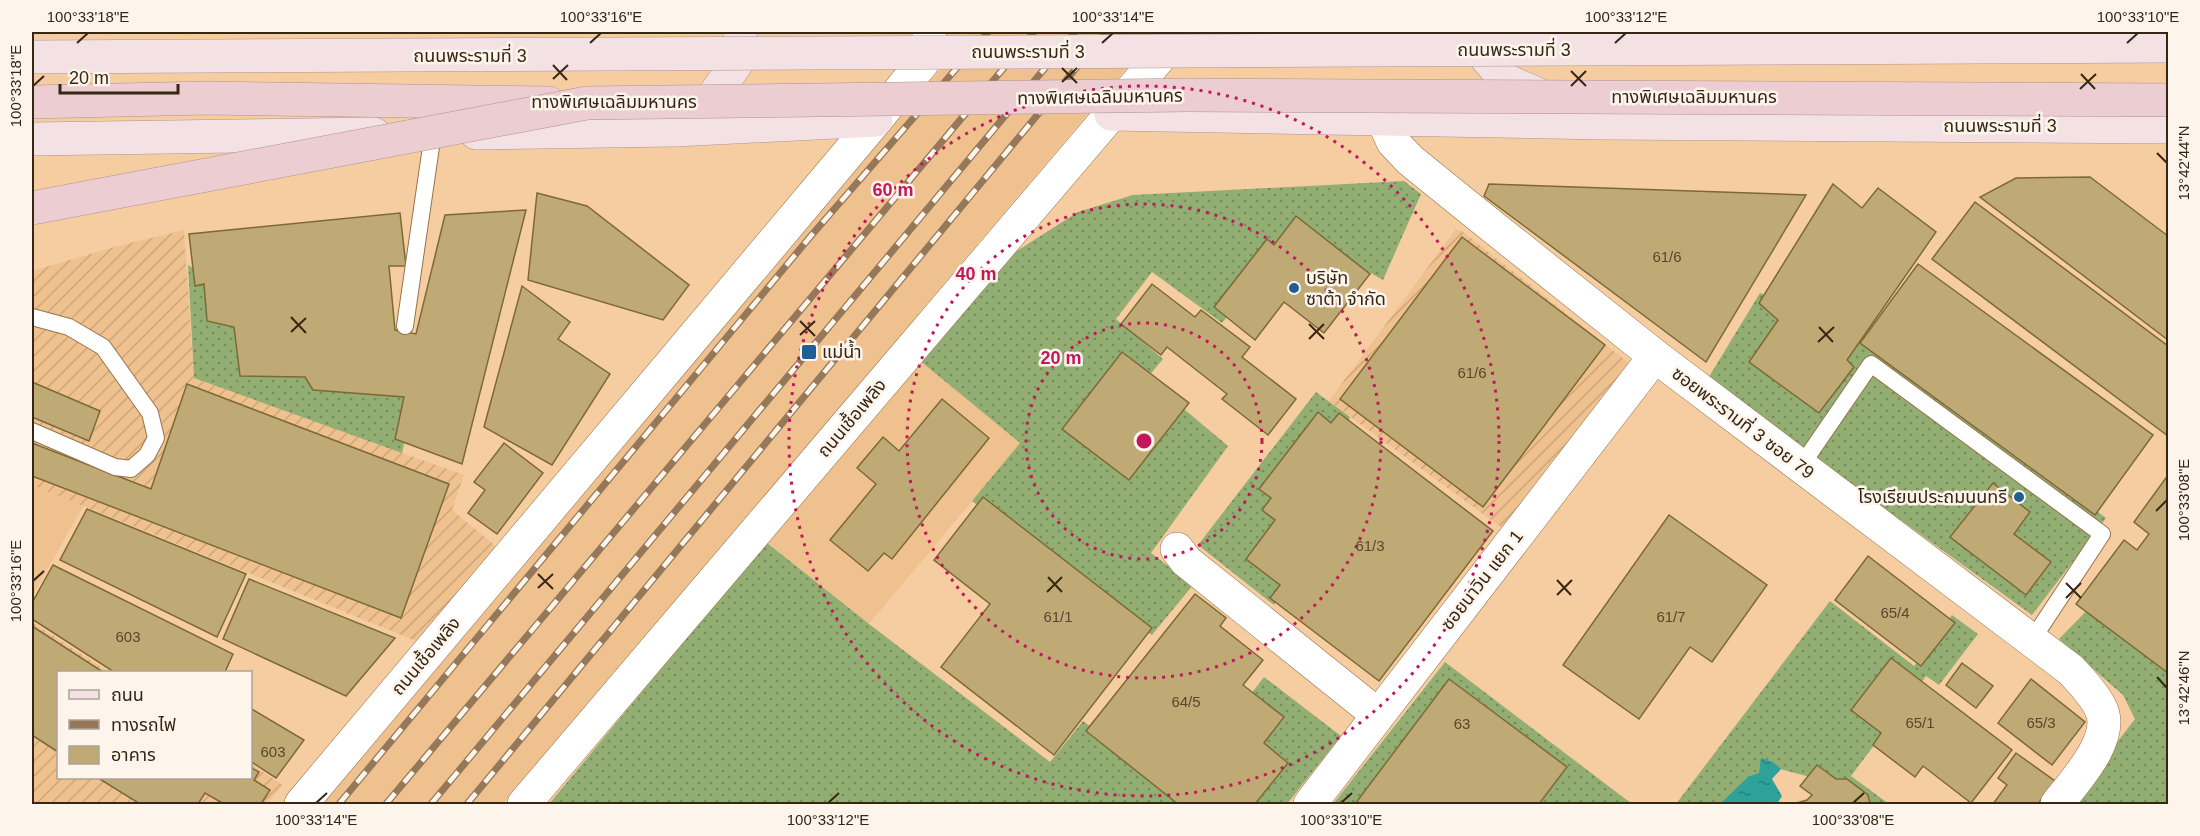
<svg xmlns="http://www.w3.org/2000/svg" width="2200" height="836" font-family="Helvetica,'Noto Sans Thai',sans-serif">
	<defs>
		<pattern id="industrial-furrows" width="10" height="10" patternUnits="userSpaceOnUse" patternTransform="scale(1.5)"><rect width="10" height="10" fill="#efc18f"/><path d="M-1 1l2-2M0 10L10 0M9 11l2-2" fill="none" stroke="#cea67a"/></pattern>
		<pattern id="garden-dots" width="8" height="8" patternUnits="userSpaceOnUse" patternTransform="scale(1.5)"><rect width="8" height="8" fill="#92ae73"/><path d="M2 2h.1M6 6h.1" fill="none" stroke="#788d5d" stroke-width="1.8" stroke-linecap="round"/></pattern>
		<pattern id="water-ripples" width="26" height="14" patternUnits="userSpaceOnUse" patternTransform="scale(1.5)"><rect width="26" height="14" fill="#2da19a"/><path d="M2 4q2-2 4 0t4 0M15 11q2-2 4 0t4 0" fill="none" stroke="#27837c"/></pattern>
	</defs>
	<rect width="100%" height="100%" fill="#f6cda1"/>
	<g fill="#efc18f">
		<path d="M972 32H1157L917 315 1074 215 1020 444 869 624 742 522 503 804H322Z"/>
		<path d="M32 485 84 505 32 596Z"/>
	</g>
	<g fill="url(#industrial-furrows)">
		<path d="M1456 229 1462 231 1630 364 1502 528 1329 401Z"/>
		<path d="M184 230 194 378 464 475 452 510 497 547 416 641 32 485V271L118 246Z"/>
		<path d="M32 622 109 672H58V778H250L251 764 283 785 267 804H32Z"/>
	</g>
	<g fill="url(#garden-dots)">
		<path d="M1404 181 1421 194 1383 280 1296 231 1222 323 1152 272 1116 319 1163 359 1147 378 1228 446 1151 553 1193 585 1152 635 972 501 1020 443 918 359 998 263 1078 212 1133 195Z"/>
		<path d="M188 265 415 393 402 453 194 378Z"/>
		<path d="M1760 293 1848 324 2106 518 2032 615 1707 380Z"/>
		<path d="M1316 392 1350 417 1274 605 1198 545Z"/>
		<path d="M766 542 869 624 1050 762 1083 721 1178 789 1264 677 1341 736 1287 804H549Z"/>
		<path d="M2168 593V804H2069L2135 719 2123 695 2059 639 2096 601Z"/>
		<path d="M1830 601 1914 666 1952 615 1978 634 1939 685 1926 676 1851 776 1889 804H1848L1814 778 1768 766 1738 804H1676Z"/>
		<path d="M1445 662 1632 804H1333Z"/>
	</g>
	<path fill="url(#water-ripples)" d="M1761 758 1773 762 1781 769 1772 779 1782 796 1777 804H1720L1748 777 1759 773Z"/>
	<g fill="#bfaa76" stroke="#7d6936" stroke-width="1.5">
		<path d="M2090 177 2168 236V340L1980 197 2016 178Z"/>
		<path d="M1489 184 1721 192 1806 195 1706 362 1484 196Z"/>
		<path d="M1833 184 1862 208 1878 188 1936 232 1847 360 1854 367 1819 413 1749 362 1778 320 1759 303Z"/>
		<path d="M537 193 587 206 689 285 663 320 528 280Z"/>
		<path d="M1975 202 2168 346V436L1932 259Z"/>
		<path d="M526 210 462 464 395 439 404 397 313 390 305 377 240 376 234 327 207 321 204 284 195 286 189 234 400 213 406 266H389L395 330 416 334 445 215Z"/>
		<path d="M1296 216 1370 274 1324 333 1284 302 1255 340 1214 307 1267 239 1274 245Z"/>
		<path d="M1462 237 1605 345 1483 507 1340 399Z"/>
		<path d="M1918 264 2153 435 2095 515 1860 343Z"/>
		<path d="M1152 284 1195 317 1201 310 1250 347 1242 357 1296 399 1268 435 1222 399 1227 394 1167 347 1161 355 1121 324Z"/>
		<path d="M522 286 570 322 558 339 610 374 552 465 484 427Z"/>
		<path d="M1122 352 1189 403 1129 480 1062 429Z"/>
		<path d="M32 382 100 411 89 441 32 417Z"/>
		<path d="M187 384 449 484 401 618 32 476V443L151 489Z"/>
		<path d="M942 399 989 438 892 559 884 553 868 571 830 540 876 484 857 468 883 437 899 451Z"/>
		<path d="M1318 412 1331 423 1339 413 1493 531 1379 681 1270 598 1280 585 1246 559 1275 520 1262 510 1271 498 1259 489Z"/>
		<path d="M504 443 543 473 497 534 468 513 485 490 474 482Z"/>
		<path d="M2168 475V673L2076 604 2124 540 2137 550 2149 534 2134 522Z"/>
		<path d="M1993 483 2030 512 2014 534 2051 562 2026 595 1950 537Z"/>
		<path d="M983 497 1152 628 1054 755 941 667 990 604 934 560Z"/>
		<path d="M87 509 246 574 217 637 60 560Z"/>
		<path d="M1669 515 1767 585 1712 662 1690 647 1639 719 1563 665Z"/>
		<path d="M1868 556 1955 623 1921 666 1835 600Z"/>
		<path d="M53 565 233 654 225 672H114L32 619V603Z"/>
		<path d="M249 579 395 638 346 696 223 639Z"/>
		<path d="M1195 594 1226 618 1220 626 1263 660 1243 685 1284 717 1264 743 1288 763 1255 804H1178L1086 731Z"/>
		<path d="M32 626 103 672H58V752L32 735Z"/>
		<path d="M1891 658 2012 750 1971 803 1923 766 1915 777 1873 745 1881 733 1851 710Z"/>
		<path d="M1962 663 1993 686 1976 708 1946 685Z"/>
		<path d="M1449 679 1567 767 1539 804H1355Z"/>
		<path d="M2031 679 2085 722 2052 765 1998 723Z"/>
		<path d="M250 708 304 740 276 778 250 761Z"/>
		<path d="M2016 753 2055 781 2038 804H1993L2007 785 1998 778Z"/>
		<path d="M1817 765 1836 779H1847L1868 795 1870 804H1793L1807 800 1812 795 1800 786Z"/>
		<path d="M250 767 259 772 254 780 270 790 261 804H224L205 793 198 804H140L98 778H250Z"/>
	</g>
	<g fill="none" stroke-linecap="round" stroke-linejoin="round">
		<defs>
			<g id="lane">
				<path d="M32 317 69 327 103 347 150 413 156 438 147 455 131 469 115 467 32 431"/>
				<path d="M405 326 433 133"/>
				<path d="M1801 466 1871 364 2102 534 2032 640"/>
			</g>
			<g id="street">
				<path d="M1383 120 1393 142 1410 160 1478 215 1655 356 2071 670C2081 681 2093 693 2100 707 2117 737 2074 782 2057 804"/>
				<path d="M1177 549 1186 561 1378 715"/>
				<path d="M301 804 876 120 923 62 930 32"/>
				<path d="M1310 804 1655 356"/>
			</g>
			<path id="secondary" d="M524 804 1181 32"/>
			<g id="primary">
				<path d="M1465 32 1505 80 1544 97"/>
				<path d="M1111 114 1604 123 2168 127"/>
				<path d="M691 116 715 94 740 58V32"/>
				<path d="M476 133 676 130 876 120"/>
				<path d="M32 139 374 134"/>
			</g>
			<path id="highway" d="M32 102 207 98 549 103"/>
		</defs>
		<use href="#lane" stroke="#977248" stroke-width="18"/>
		<use href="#street" stroke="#977248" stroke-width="34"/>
		<use href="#secondary" stroke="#977248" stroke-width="34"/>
		<use href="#primary" stroke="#ac938f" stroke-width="34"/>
		<use href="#highway" stroke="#ac938f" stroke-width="34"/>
		<use href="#lane" stroke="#fff" stroke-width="16"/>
		<use href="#street" stroke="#fff" stroke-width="33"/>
		<use href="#secondary" stroke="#fff" stroke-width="33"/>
		<use href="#primary" stroke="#f4e1e3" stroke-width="33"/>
		<use href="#highway" stroke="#eccdd1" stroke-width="33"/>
		<defs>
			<g id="rail">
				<path d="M339 804 810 237 988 32"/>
				<path d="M386 804 1034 32"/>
				<path d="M431 804 1075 32"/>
				<path d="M467 804 1106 32"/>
			</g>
		</defs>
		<use href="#rail" stroke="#947859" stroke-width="7"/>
		<use href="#rail" stroke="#fdf5ec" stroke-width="4.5" stroke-dasharray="14" stroke-linecap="butt"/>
		<defs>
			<path id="primary-bridge" d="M32 57 2168 46"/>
			<path id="highway-bridge" d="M32 208 587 103 1187 95 2168 100"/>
		</defs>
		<use href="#primary-bridge" stroke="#ac938f" stroke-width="34" stroke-linecap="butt"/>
		<use href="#highway-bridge" stroke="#ac938f" stroke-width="34" stroke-linecap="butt"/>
		<use href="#primary-bridge" stroke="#f4e1e3" stroke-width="33"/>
		<use href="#highway-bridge" stroke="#eccdd1" stroke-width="33"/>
	</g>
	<path fill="none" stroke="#362615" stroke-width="2" d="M77 43 88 33M590 43 601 33M1102 43 1113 33M1615 43 1626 33M2127 43 2138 33M553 65 567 80M1062 68 1077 83M1571 71 1586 86M2081 74 2095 89M553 79 568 65M1062 82 1077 68M33 86 44 76M1571 86 1586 71M2080 89 2096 74M2157 153 2167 163M291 317 306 333M800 321 815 336M1309 324 1324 339M1819 327 1833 342M291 332 306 318M800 335 815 321M1309 339 1324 324M1818 342 1834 327M2156 511 2167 500M538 574 553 589M1048 577 1062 592M1557 580 1571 595M33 581 44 571M2066 583 2081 598M538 588 553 574M1047 592 1062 577M1557 595 1572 580M2066 598 2081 583M2157 677 2167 688M316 803 327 793M828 803 839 793M1341 803 1352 793M1853 803 1864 793"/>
	<g fill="none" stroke="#c2185b" stroke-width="3" stroke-dasharray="3 6">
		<circle cx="1144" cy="441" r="118"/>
		<circle cx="1144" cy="441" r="237"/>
		<circle cx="1144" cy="441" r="355"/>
	</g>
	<g fill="#205e94" stroke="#fdf5ec" stroke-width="2">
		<circle cx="1294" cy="288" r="6"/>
		<rect x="801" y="344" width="16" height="16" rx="3"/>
		<circle cx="2019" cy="497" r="6"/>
	</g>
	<g text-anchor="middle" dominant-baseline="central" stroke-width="5" stroke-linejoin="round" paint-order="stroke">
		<g font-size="15" fill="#58472d">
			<text x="1667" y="256">61/6</text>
			<text x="1472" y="372">61/6</text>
			<text x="1370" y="545">61/3</text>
			<text x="1895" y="612">65/4</text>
			<text x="1058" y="616">61/1</text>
			<text x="1671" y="616">61/7</text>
			<text x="128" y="636">603</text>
			<text x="1186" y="701">64/5</text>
			<text x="1920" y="722">65/1</text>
			<text x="2041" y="722">65/3</text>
			<text x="1462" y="723">63</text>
			<text x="273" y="751">603</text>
		</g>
		<g font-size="18" fill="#362615" stroke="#fdf5ec">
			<text x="1514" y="50">ถนนพระรามที่ 3</text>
			<text x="1028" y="52">ถนนพระรามที่ 3</text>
			<text x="470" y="56">ถนนพระรามที่ 3</text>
			<text transform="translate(1100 97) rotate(-1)">ทางพิเศษเฉลิมมหานคร</text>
			<text x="1694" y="97">ทางพิเศษเฉลิมมหานคร</text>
			<text x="614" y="102">ทางพิเศษเฉลิมมหานคร</text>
			<text x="2000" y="126">ถนนพระรามที่ 3</text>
			<text transform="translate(852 418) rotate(-50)">ถนนเชื้อเพลิง</text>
			<text transform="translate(1743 423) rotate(37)">ซอยพระรามที่ 3 ซอย 79</text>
			<text transform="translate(1482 580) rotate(-52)">ซอยนาวิน แยก 1</text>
			<text transform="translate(426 656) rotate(-50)">ถนนเชื้อเพลิง</text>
		</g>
		<g font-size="18" fill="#362615" stroke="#fdf5ec" text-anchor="start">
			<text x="1306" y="278">บริษัท<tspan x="1306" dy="21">ซาต้า จำกัด</tspan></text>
			<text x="822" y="352">แม่น้ำ</text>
			<text x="2007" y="497" text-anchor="end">โรงเรียนประถมนนทรี</text>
		</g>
	</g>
	<circle cx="1144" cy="441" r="9" fill="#c2185b" stroke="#fdf5ec" stroke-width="3"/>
	<g font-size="18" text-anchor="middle" font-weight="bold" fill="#c2185b" stroke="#fdf5ec" stroke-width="5" stroke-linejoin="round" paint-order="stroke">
		<text x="893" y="196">60 m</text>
		<text x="976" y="280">40 m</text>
		<text x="1061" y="364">20 m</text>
	</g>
	<rect width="2200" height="836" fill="none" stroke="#fdf5ec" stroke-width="66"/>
	<rect x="57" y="671" width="195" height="108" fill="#fdf5ec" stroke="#ada296" stroke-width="1.5"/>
	<rect x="69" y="690" width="30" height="9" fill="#f4e1e3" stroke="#ada296" stroke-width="1.5"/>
	<text x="111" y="701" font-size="18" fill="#362615">ถนน</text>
	<rect x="69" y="720" width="30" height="9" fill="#947859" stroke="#ada296" stroke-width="1.5"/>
	<text x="111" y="731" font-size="18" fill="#362615">ทางรถไฟ</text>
	<rect x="69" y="746" width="30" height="18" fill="#bfaa76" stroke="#ada296" stroke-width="1.5"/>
	<text x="111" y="761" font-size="18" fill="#362615">อาคาร</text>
	<path d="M60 84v9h118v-9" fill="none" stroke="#362615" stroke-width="3"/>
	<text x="69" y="84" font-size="18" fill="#362615" stroke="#fdf5ec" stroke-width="4.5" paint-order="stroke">20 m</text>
	<rect x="33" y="33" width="2134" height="770" fill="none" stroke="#362615" stroke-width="2"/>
	<g font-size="15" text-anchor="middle" fill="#362615">
		<text x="88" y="22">100°33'18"E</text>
		<text x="601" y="22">100°33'16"E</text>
		<text x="1113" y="22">100°33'14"E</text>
		<text x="1626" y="22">100°33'12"E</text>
		<text x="2138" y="22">100°33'10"E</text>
		<text transform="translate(16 86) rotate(-90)" y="5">100°33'18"E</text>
		<text transform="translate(2184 163) rotate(-90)" y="5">13°42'44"N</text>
		<text transform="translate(2184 500) rotate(-90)" y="5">100°33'08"E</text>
		<text transform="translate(16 581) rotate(-90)" y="5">100°33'16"E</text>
		<text transform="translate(2184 688) rotate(-90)" y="5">13°42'46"N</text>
		<text x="316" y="825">100°33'14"E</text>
		<text x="828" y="825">100°33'12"E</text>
		<text x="1341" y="825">100°33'10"E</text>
		<text x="1853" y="825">100°33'08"E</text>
	</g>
</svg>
